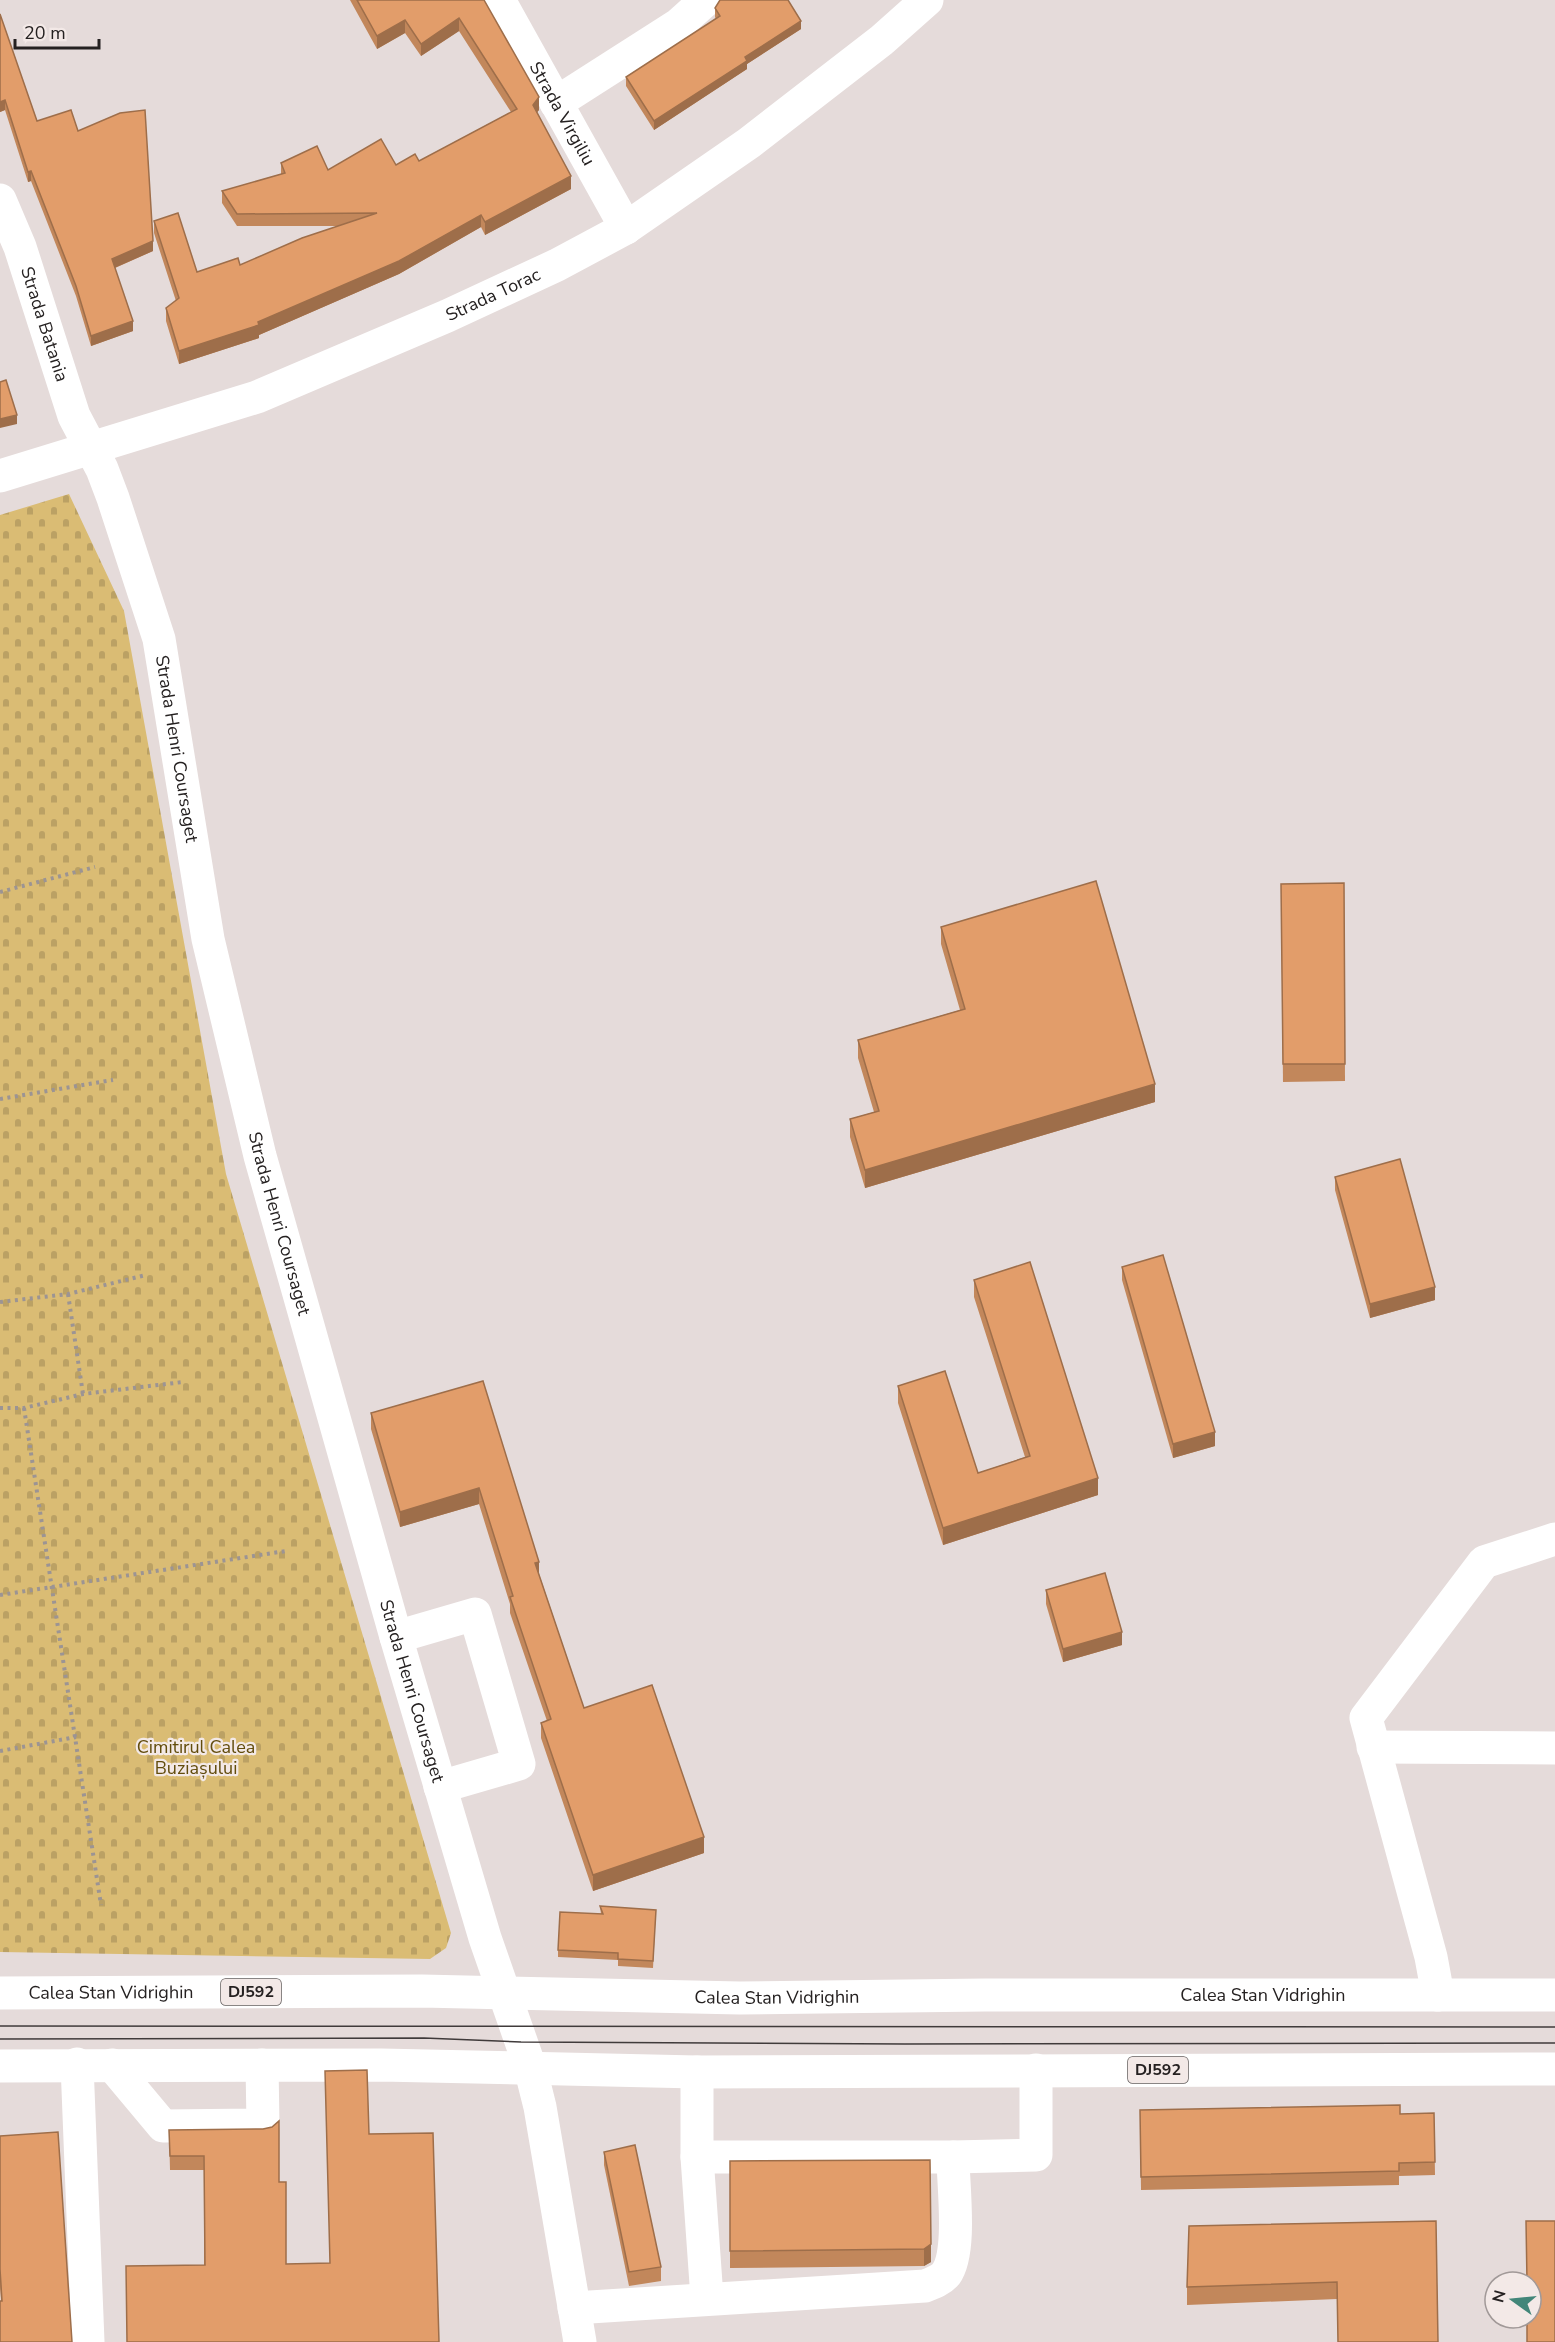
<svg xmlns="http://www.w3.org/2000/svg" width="1555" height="2342" font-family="'Nunito Sans',sans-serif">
	<defs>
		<pattern id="cemetery-stones" width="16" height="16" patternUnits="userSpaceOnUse" patternTransform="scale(1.5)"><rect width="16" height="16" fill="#dabc74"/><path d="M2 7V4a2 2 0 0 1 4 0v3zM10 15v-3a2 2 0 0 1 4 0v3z" fill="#bba164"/></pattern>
	</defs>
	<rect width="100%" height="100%" fill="#e5dbda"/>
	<path fill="url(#cemetery-stones)" d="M69 494 124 611 226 1174 451 1933 446 1948 430 1959 0 1952V515Z"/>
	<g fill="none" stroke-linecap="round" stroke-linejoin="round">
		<g stroke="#9c9493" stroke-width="4" stroke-dasharray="3 4.5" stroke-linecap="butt">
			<path d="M0 892 95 867"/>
			<path d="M0 1099 113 1080"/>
			<path d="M68 1294 83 1394"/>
			<path d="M0 1302 68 1294 146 1275"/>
			<path d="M0 1408H24L83 1394 183 1382"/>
			<path d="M24 1408 101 1905"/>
			<path d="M0 1595 286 1551"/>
			<path d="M0 1751 76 1737"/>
		</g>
		<g stroke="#fff" stroke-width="33">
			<path id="s1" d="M499 0 626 228"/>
			<path d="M556 103 678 25 706 0"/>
			<path id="s2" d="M0 200 20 247 74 416 102 469 113 498 159 639 208 939 260 1156 396 1637 485 1938 530 2067 540 2107 580 2342"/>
			<path id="s3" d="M0 476 257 397 447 316 557 265 626 228 749 143 882 40 927 0"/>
			<path d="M396 1637 475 1614 519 1764 440 1787"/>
			<path d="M1373 1747 1555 1748"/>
			<path d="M1438 1995 1431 1957 1366 1718 1484 1562 1555 1539"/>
			<path d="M77 2064 88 2342"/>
			<path d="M112 2065 163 2126 263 2125 262 2065"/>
			<path d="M697 2072V2157L707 2298"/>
			<path d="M953 2157 1036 2155V2070"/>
			<path d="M574 2308 925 2286C933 2283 941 2280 946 2274 962 2252 953 2185 953 2157H697"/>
		</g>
		<g stroke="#fff" stroke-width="33">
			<path id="s4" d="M0 1993 422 1991 740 1998 985 1995H1555"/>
			<path d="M0 2066 381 2065 697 2072 1555 2069"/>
		</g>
		<g stroke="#403b3b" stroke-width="1.5">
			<path d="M0 2026 1555 2027"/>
			<path d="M0 2039 424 2038 521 2042 905 2044 1555 2043"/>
		</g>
	</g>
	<g fill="#c2875b">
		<path d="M350 0H484L539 110 537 112 571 189 485 235 481 227 399 274 259 335V338L179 364 166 321V308L176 301 154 233V221L197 272 240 265 338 226H237L222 203V191L281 174V163L328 170 396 165 419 161 511 112 459 31 421 56 405 33 377 49Z"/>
		<path d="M715 8 801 29 747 64V69L654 130 626 86V77L716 19 715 17Z"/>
		<path d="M0 14 37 121 78 131 153 251 115 268 133 331 91 346 76 296 31 181 28 182 5 110 0 112Z"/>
		<path d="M1344 883 1345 1081 1283 1082 1281 884Z"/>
		<path d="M941 927 1155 1102 865 1188 850 1137V1119L874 1112 858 1058V1040L960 1010 941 944Z"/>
		<path d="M1335 1177 1435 1300 1370 1318 1335 1190Z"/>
		<path d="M1122 1267 1215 1446 1173 1458 1122 1280Z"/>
		<path d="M974 1280 1098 1495 943 1545 898 1403V1386L978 1473 1025 1457 974 1297Z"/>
		<path d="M483 1381 539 1574 584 1708 704 1853 593 1891 541 1738V1723L547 1721 510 1613V1604L479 1504 400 1527 371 1429V1413Z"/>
		<path d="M1046 1590 1122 1645 1063 1662 1046 1604Z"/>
		<path d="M600 1906 656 1910 653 1968 618 1966V1960L558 1957V1950L601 1914Z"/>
		<path d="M1140 2110 1400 2114 1434 2113 1435 2175 1399 2176V2185L1141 2190Z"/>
		<path d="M169 2130 279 2182 286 2264 330 2263 369 2134 439 2342 204 2265V2170H170Z"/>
		<path d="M0 2136 72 2342 1 2301 0 2287Z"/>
		<path d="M604 2152 661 2267V2281L629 2286 604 2165Z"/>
		<path d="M930 2160 931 2262 924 2266 730 2268V2161Z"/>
		<path d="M1436 2221 1337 2299 1187 2305V2287Z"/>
	</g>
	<g fill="#9e6e4a">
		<path d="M459 18V31L421 56V44Z"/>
		<path d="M405 20V33L377 49V36Z"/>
		<path d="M801 21V29L747 64V69L654 130V121L745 57Z"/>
		<path d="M539 97V110L533 117V105Z"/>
		<path d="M5 100V110L0 112V102Z"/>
		<path d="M31 171V181L28 182V172Z"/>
		<path d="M571 176V189L485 235V222Z"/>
		<path d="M481 215V227L399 274 259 335V338L179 364V351L258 322Z"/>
		<path d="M153 241V251L112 269V259Z"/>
		<path d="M133 321V331L91 346V336Z"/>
		<path d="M17 415V424L0 428V419Z"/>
		<path d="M1155 1084V1102L865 1188V1170Z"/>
		<path d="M1435 1287V1300L1370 1318V1304Z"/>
		<path d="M1215 1432V1446L1173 1458V1444Z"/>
		<path d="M1098 1478V1495L943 1545V1528Z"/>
		<path d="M479 1488V1504L400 1527V1512Z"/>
		<path d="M539 1562V1578L535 1563Z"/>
		<path d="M1122 1632V1645L1063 1662V1649Z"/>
		<path d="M704 1837V1853L593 1891V1875Z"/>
		<path d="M931 2244V2262L924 2266V2249Z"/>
	</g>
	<g fill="#e29d6a" stroke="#9e6e4a" stroke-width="1.5">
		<path d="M357 0H484L539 97 533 105 571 176 485 222 481 215 399 261 258 322 259 325 179 351 166 308 179 298 154 221 178 213 197 272 238 258 240 265 302 238 377 213 237 214 222 191 285 173 281 163 317 146 328 170 381 139 396 165 415 154 419 161 517 109 459 18 421 44 405 20 377 36Z"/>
		<path d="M720 0H788L801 21 745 57 747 61 654 121 626 77 720 16 715 8Z"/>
		<path d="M0 14 37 121 71 110 78 131 120 113 145 110 153 241 112 259 133 321 91 336 76 286 31 171 28 172 5 100 0 102Z"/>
		<path d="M6 380 17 415 0 419V382Z"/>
		<path d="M1096 881 1155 1084 865 1170 850 1119 879 1111 858 1040 965 1009 941 927Z"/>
		<path d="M1344 883 1345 1064H1283L1281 884Z"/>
		<path d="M1400 1159 1435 1287 1370 1304 1335 1177Z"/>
		<path d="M1163 1255 1215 1432 1173 1444 1122 1267Z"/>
		<path d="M1030 1262 1098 1478 943 1528 898 1386 945 1371 978 1473 1030 1456 974 1280Z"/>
		<path d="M483 1381 539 1562 535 1563 584 1708 652 1685 704 1837 593 1875 541 1723 551 1719 510 1597 513 1596 479 1488 400 1512 371 1413Z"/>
		<path d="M1105 1573 1122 1632 1063 1649 1046 1590Z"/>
		<path d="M600 1906 656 1910 653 1961 618 1959V1953L558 1950 560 1912 603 1914Z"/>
		<path d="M367 2070 369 2134 433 2133 439 2342H127L126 2266 205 2265 204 2156H170L169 2130 263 2129 272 2127 279 2121V2182H286V2264L330 2263 325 2071Z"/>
		<path d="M1400 2105V2114L1434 2113 1435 2162 1399 2163V2171L1141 2177 1140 2110Z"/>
		<path d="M58 2132 72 2342H0V2301H2L0 2269V2136Z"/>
		<path d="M635 2145 661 2267 629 2272 604 2152Z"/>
		<path d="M930 2160 931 2244 924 2249 730 2251V2161Z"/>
		<path d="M1436 2221 1438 2342H1338L1337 2282 1187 2287 1189 2226Z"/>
		<path d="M1526 2221H1555V2342H1527V2318H1531V2282H1527Z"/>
	</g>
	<g text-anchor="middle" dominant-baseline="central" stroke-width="4.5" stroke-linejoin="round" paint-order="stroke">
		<g fill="#f3e9e7" stroke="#635d5c" stroke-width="1.5">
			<rect x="221" y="1979" width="60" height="26" rx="4.5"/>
			<rect x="1128" y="2057" width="60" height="26" rx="4.5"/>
		</g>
		<g font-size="16" font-weight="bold" fill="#252121">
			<text x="251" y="1992">DJ592</text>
			<text x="1158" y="2070">DJ592</text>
		</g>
		<g font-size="18" fill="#252121" stroke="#f3e9e7">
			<text stroke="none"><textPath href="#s1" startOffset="130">Strada Virgiliu</textPath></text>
			<text stroke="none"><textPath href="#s3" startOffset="526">Strada Torac</textPath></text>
			<text stroke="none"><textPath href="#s2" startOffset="132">Strada Batania</textPath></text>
			<text stroke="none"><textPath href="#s2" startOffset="579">Strada Henri Coursaget</textPath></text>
			<text stroke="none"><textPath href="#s2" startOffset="1065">Strada Henri Coursaget</textPath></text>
			<text stroke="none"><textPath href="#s2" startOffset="1551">Strada Henri Coursaget</textPath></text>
			<text stroke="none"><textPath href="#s4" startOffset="111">Calea Stan Vidrighin</textPath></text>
			<text stroke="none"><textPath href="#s4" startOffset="1263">Calea Stan Vidrighin</textPath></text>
			<text stroke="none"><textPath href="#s4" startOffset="777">Calea Stan Vidrighin</textPath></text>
		</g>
		<g font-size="18" fill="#624c0c" stroke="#f3e9e7">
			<text x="196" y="1747">Cimitirul Calea<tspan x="196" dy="21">Buziașului</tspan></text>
		</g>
	</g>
	<g transform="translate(1513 2300) rotate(285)"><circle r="28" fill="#f3e9e7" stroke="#a19998" stroke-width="1.5"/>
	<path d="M0-4.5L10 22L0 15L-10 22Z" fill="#428679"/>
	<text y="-9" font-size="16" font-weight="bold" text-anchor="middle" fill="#252121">N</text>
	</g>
	<path d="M15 39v9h84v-9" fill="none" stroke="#252121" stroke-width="3"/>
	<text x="24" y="39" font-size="18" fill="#252121" stroke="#f3e9e7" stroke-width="4.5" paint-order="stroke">20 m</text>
</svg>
